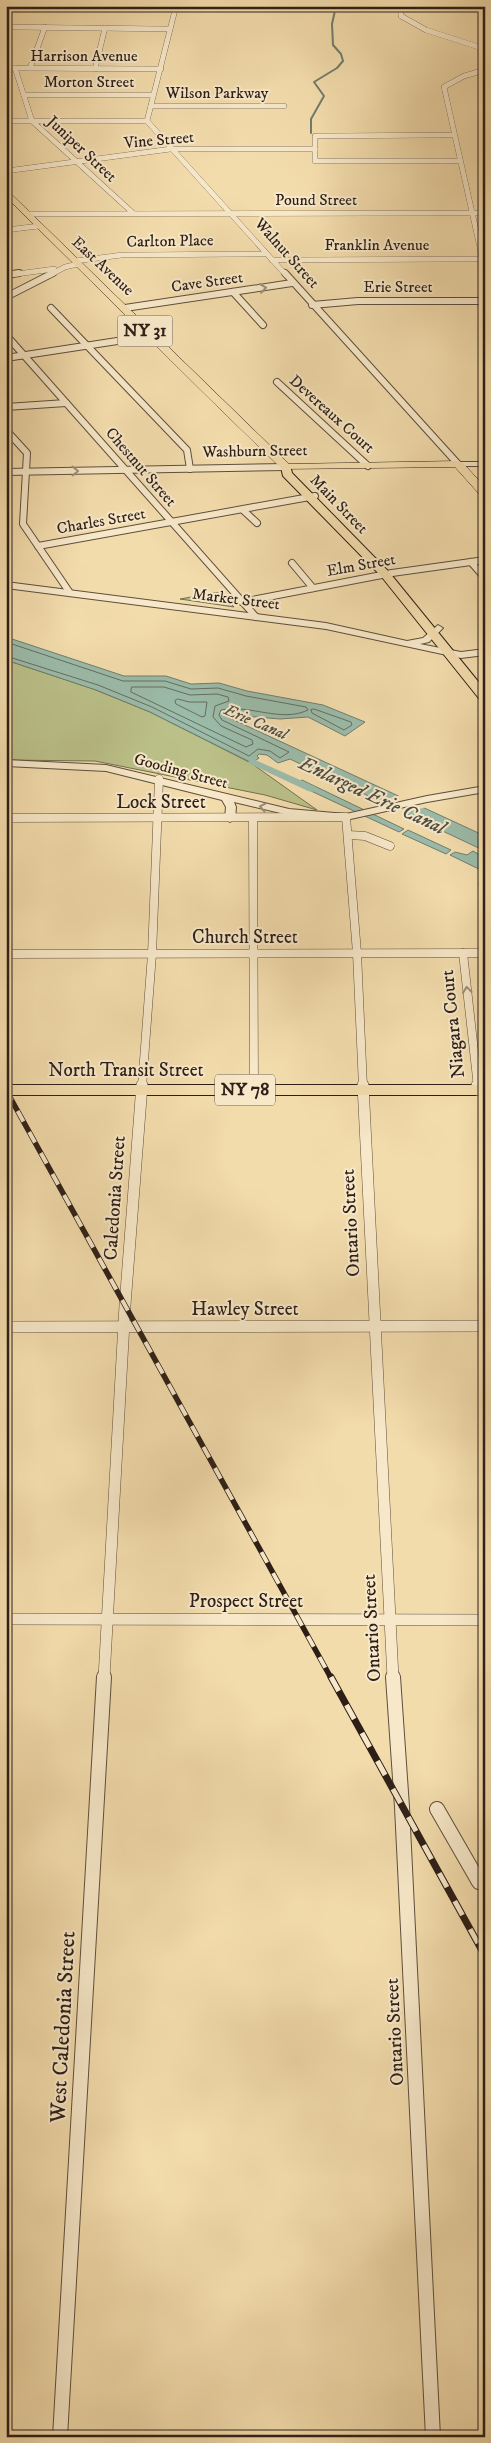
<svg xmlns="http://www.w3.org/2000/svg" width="491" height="2443" font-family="'IM FELL DW Pica',serif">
	<rect width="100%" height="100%" fill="#f3dcac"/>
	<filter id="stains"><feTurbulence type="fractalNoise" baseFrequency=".004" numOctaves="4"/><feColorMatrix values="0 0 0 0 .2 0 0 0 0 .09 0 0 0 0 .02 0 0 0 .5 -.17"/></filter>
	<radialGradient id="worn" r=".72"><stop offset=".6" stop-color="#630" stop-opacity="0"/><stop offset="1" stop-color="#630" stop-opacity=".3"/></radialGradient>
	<g fill="#bbc089" stroke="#747050">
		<path d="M220 592 234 607 180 599Z"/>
		<path d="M6 660 96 690 150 712 251 763 317 810 265 795 95 761 6 760Z"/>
	</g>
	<g fill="#9bbcaa" stroke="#6f7d6f">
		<path d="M6 637 124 676H166L191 684 219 683 247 691 323 705 365 722 345 736 308 717 280 719 221 714 485 836V851L290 759 278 763 267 755 259 754 257 756 259 758 252 763 150 712 96 690 6 660Z"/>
		<path d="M302 780 404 829 399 832 296 784Z"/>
		<path d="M408 830 451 850 446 854 402 834Z"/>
		<path d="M473 851 485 858V872L450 855 455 852 467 855Z"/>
	</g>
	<path fill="#f3dcac" d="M402 795 427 807 398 814 374 802Z"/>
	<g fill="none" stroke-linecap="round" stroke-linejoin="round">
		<g stroke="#646e60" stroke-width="1">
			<path d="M6 642 123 681H165L191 689 218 688 246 696 306 707 308 710C281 723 250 704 221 710L219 715 222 720 289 752 280 758 270 751 258 749 249 756 152 707 98 685 6 656"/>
			<path d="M132 687H164L190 695 217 694 228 697 229 701 215 706 213 717 221 726 252 740 253 744 246 747 131 692Z"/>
			<path d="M178 699 189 702H207L205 716 202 717 176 704 175 701Z"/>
			<path d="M314 709 351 722 352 725 344 730 312 713 311 710Z"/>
		</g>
		<path stroke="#6f7d6f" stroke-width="2" d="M311 133V119L324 96 314 82 337 68 343 61 341 54 333 45 332 24 336 6"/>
		<path fill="#9bbcaa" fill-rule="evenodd" d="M253 759 316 787 317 789 312 792 308 791 250 764 248 762Z"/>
		<defs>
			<g id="minor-far4">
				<path d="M176 6 147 121 286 275"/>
				<path d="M400 6 401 16 426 30 485 49"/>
				<path d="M54 9H94L104 6"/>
				<path d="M6 27 170 29"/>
				<path d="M6 68 161 69"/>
				<path d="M15 68 32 121 133 213"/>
				<path d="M30 68 45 27"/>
				<path d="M95 69 105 28"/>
				<path d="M485 70 464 76 444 87 485 270"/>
				<path d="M24 95H153"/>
				<path d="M151 106H284"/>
				<path d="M6 121H147"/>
				<path d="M453 135 315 136V161H459"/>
				<path d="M6 171 171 149H315"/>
				<path d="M27 214 485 213"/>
				<path d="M6 230 39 226"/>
				<path d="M272 260 482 259"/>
				<path d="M75 261 122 255 265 254"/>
				<path d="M9 275 54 269"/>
				<path d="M50 275 65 267 78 264"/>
			</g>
			<g id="minor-far3">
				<path d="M285 273 458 464"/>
				<path d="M6 275 19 273"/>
				<path d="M233 292 263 325"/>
				<path d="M6 297 53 273"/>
				<path d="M312 305 358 301H485"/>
				<path d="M51 308 187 450 190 469"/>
				<path d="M125 308 292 283"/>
				<path d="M6 335 256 617"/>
				<path d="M6 358 150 336"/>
				<path d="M277 382 368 466"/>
				<path d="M6 407 66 403"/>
				<path d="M6 430 27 453 23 524 70 593"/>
				<path d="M6 472 286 467"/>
				<path d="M243 510 257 523"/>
				<path d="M38 546 315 496"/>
				<path d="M471 562 485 578"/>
				<path d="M292 563 313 588"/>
				<path d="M242 602 392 573 485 560"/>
			</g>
			<g id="minor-far2">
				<path d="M6 818 346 817 357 953 363 1087"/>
				<path d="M253 819 254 1087"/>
				<path d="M349 835 365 836 390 846"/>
				<path d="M483 884 485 885"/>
				<path d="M463 953 478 1087"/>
				<path d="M6 954 485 953"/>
				<path d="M142 1087 152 954 159 779"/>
			</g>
			<g id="minor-far1">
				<path d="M254 1085V1090"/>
				<path d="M363 1085 393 1678"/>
				<path d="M477 1085 478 1090"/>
				<path d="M6 1327 485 1326"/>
				<path d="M6 1619 485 1620"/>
				<path d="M104 1678 125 1305 142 1085"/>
			</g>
			<g id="minor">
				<path d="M393 1677 402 1807 433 2437"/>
				<path d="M437 1809 479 1882 485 1883"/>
				<path d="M60 2437 104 1677"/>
			</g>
			<g id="tertiary">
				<rect x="455" y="462" width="30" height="4"/>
				<path d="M6 582 326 623 407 641 423 638 438 625 443 628 429 642 420 644 461 652 485 649V655L461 658 326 629 6 588Z"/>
				<path d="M6 760 106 765 289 809 346 814 427 796 485 786V792L427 802 346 820 289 815 234 802 236 807 235 819 230 822 225 819 226 807 222 800 106 771 6 766Z"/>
			</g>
			<g id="primary">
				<path d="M286 464 290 465 292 473 389 572 485 690V702L481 701 381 576 283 476 281 467Z"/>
				<rect x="6" y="1085" width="479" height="10"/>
			</g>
			<path id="trunk" d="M6 189 289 464 458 461 462 462 485 487V497L481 496 455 467 282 469C189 380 99 288 6 197Z"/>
		</defs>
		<use href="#minor-far4" stroke="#5e4e3c" stroke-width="5.5"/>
		<use href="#minor-far3" stroke="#5e4e3c" stroke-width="8"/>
		<use href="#minor-far2" stroke="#5e4e3c" stroke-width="9"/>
		<use href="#minor-far1" stroke="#5e4e3c" stroke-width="12"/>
		<use href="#minor" stroke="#5e4e3c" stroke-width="16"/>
		<use href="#tertiary" stroke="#5e4e3c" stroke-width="2"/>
		<use href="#primary" stroke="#2d1f17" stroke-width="2"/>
		<use href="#trunk" stroke="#2d1f17" stroke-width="1"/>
		<use href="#minor-far4" stroke="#f7e8c9" stroke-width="5"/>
		<use href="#minor-far3" stroke="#f7e8c9" stroke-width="6"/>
		<use href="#minor-far2" stroke="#f7e8c9" stroke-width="8"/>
		<use href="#minor-far1" stroke="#f7e8c9" stroke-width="11"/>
		<use href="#minor" stroke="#f7e8c9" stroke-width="14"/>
		<use href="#tertiary" fill="#f7e8c9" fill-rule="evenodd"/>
		<use href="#primary" fill="#f3dcac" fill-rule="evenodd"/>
		<use href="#trunk" fill="#f3dcac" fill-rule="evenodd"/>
		<defs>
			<path id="rail-far1" d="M6 1090 331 1678"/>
			<path id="rail" d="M331 1677 485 1956"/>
		</defs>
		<use href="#rail-far1" stroke="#2d1f17" stroke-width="5.5"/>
		<use href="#rail" stroke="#2d1f17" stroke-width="7"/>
		<use href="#rail-far1" stroke="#f7e8c9" stroke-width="4" stroke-dasharray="12" stroke-linecap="butt"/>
		<use href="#rail" stroke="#f7e8c9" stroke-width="5" stroke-dasharray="16" stroke-linecap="butt"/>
	</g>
	<defs><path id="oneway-chevron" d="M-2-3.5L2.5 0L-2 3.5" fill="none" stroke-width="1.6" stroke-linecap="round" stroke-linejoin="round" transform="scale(1.25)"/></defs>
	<g stroke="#9c8e79">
		<use href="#oneway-chevron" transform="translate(263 288) rotate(-8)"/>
		<use href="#oneway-chevron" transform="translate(75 471) rotate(-1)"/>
		<use href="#oneway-chevron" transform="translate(263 807) rotate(-169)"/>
		<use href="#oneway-chevron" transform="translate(467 990) rotate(-96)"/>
	</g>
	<g text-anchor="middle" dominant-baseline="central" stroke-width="4" stroke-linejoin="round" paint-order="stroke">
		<g font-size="16" fill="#2d1f17" stroke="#f7e8c9">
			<text x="84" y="56">Harrison Avenue</text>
			<text x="89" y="82">Morton Street</text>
			<text x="217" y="93">Wilson Parkway</text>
			<text transform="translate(159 140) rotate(-5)">Vine Street</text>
			<text transform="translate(82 149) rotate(43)">Juniper Street</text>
			<text x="316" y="200">Pound Street</text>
			<text transform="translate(170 241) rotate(-1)">Carlton Place</text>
			<text x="377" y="245">Franklin Avenue</text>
			<text transform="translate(287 253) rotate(48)">Walnut Street</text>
			<text transform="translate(103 266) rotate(43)">East Avenue</text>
			<text transform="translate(207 282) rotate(-8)">Cave Street</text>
			<text x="398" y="287">Erie Street</text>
			<text transform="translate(332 414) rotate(42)">Devereaux Court</text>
			<text transform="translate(255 451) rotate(-1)">Washburn Street</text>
			<text transform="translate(141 467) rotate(49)">Chestnut Street</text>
			<text transform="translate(339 504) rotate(46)">Main Street</text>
			<text transform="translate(101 521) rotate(-10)">Charles Street</text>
			<text transform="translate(361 565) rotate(-10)">Elm Street</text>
			<text transform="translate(236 599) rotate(7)">Market Street</text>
			<text transform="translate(181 771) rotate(15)">Gooding Street</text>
		</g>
		<g font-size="16" font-style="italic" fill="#4e4e43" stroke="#f7e8c9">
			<text transform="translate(256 722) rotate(23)">Erie Canal</text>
		</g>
		<g fill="#f7e8c9" stroke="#6a5b4c" stroke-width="1">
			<rect x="117.5" y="315.5" width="55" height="31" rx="4"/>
			<rect x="215" y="1074.5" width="60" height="31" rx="4"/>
		</g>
		<g font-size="18" font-weight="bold" fill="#2d1f17">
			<text x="145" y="331">NY 31</text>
			<text x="245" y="1090">NY 78</text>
		</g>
		<g font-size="19" fill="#2d1f17" stroke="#f7e8c9">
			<text x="161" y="802">Lock Street</text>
			<text x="245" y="937">Church Street</text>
			<text transform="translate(453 1024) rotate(-96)">Niagara Court</text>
			<text x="126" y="1070">North Transit Street</text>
			<text transform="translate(115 1198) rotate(-86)">Caledonia Street</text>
			<text transform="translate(351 1223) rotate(-93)">Ontario Street</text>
			<text x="245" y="1309">Hawley Street</text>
			<text x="246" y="1601">Prospect Street</text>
			<text transform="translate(372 1628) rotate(-93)">Ontario Street</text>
			<text transform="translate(395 2032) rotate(-93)">Ontario Street</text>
		</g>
		<g font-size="20" font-style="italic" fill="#4e4e43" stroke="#f7e8c9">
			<text transform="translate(372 796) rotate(25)">Enlarged Erie Canal</text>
		</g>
		<g font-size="22" fill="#2d1f17" stroke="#f7e8c9">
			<text transform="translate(63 2027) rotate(-87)">West Caledonia Street</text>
		</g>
	</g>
	<rect width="491" height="2443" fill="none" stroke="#f3dcac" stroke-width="25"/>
	<rect x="8" y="8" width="476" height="2428" fill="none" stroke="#2d1f17" stroke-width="2.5"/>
	<rect x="12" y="12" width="466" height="2418" fill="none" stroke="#2d1f17"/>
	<rect width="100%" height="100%" filter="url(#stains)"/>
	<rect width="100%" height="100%" fill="url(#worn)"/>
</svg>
